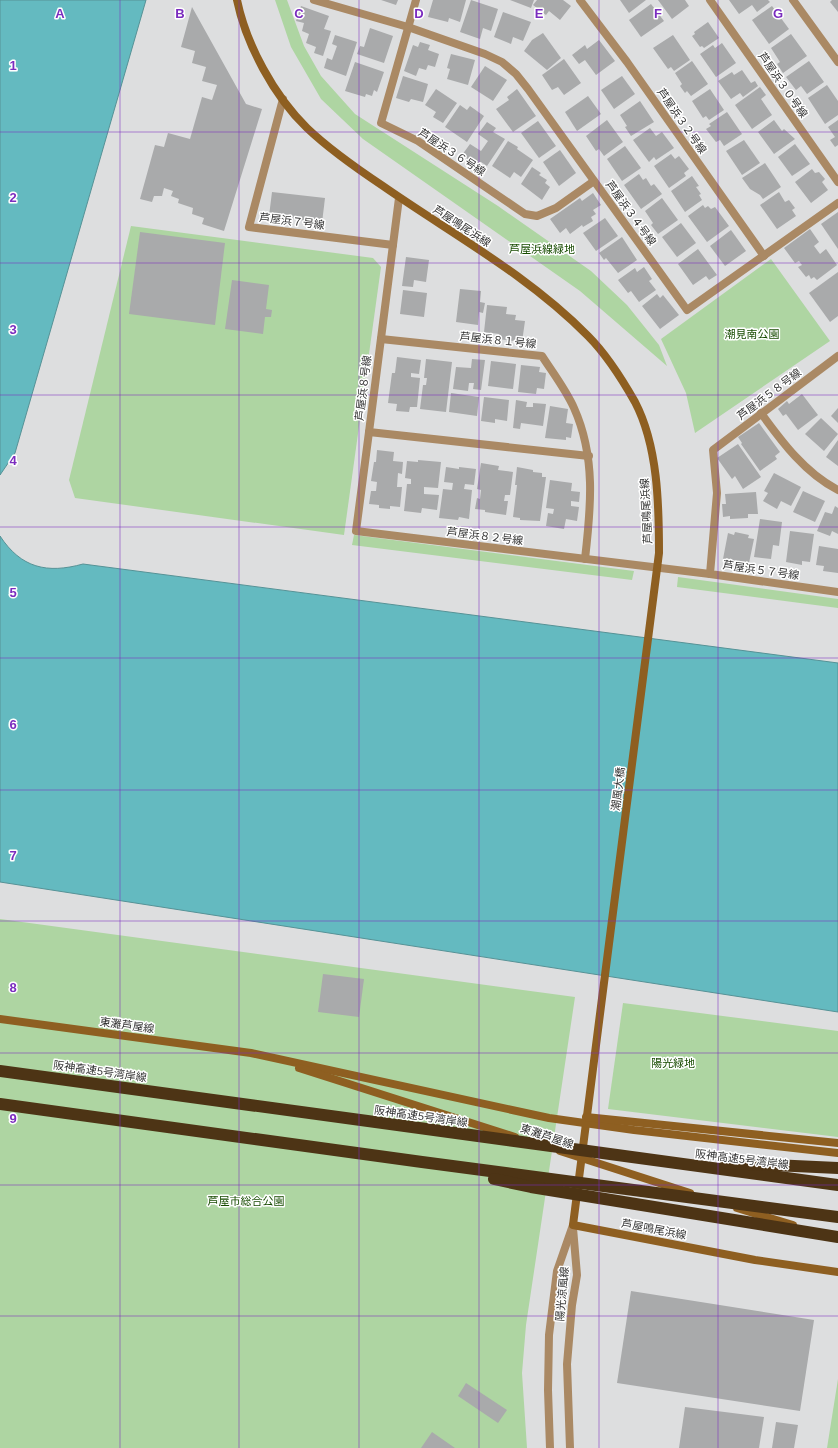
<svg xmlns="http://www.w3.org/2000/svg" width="838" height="1448" font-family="Helvetica,'Noto Sans JP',sans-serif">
	<rect width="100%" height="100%" fill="#dddedf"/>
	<g fill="#aed5a2">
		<path d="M275 0H287L304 46 321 76 355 114 498 206 591 271 627 305 659 345 667 366 580 291 363 139 321 99 291 47Z"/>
		<path d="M131 226 373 258 381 267 344 535 75 498 69 480Z"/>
		<path d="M771 259 830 341 695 433 686 393 661 339Z"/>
		<path d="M354 535 634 571 632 580 352 545Z"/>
		<path d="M678 577 838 599V608L677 587Z"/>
		<path d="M0 919 575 997 526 1325 522 1373 527 1448H0Z"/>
		<path d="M623 1003 838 1031V1137L608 1109Z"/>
		<path d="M838 1379V1448H827Z"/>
	</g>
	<g fill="#64bac0" stroke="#569296">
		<path d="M0 0H146L15 453 0 475Z"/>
		<path d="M0 536C21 568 47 574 83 564L838 663V1012L0 882Z"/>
	</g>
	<g fill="#a9aaab">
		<path d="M381 0H398L396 5Z"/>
		<path d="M433 0H466L460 22 449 18 448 22 428 17Z"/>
		<path d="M471 0 498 9 491 31 483 28 480 39 460 32Z"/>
		<path d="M510 0H534L531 8Z"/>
		<path d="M537 0H563L571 6 560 20 549 11 546 15 533 5Z"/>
		<path d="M620 0H646L629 13Z"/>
		<path d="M658 0H685L689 6 672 19Z"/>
		<path d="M729 0H768L770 2 757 12 752 5 739 14Z"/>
		<path d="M832 0H838V12L830 2Z"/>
		<path d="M651 4 664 21 641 37 629 20Z"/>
		<path d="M301 6 329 16 324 29 331 31 323 56 314 53 316 47 306 43 309 34 302 31 304 23 296 21Z"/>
		<path d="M772 6 789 29 769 44 752 20Z"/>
		<path d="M192 7 246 104 262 109 224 231 202 224 204 218 192 214 193 208 178 203 179 199 171 196 173 191 164 188 162 196H154L152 202 140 199 155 145 164 147 168 133 190 139 202 97 212 100 217 85 202 81 206 67 192 63 195 51 181 47Z"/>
		<path d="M503 12 531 22 523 41 513 37 511 44 494 37Z"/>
		<path d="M708 22 719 38 704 48 702 46 700 47 692 36 695 34 694 32Z"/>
		<path d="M370 28 393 36 384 63 357 54 360 46 364 47Z"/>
		<path d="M543 33 561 58 547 70 524 51 532 40Z"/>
		<path d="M791 34 807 56 783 73 777 64 780 62 771 48Z"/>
		<path d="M335 35 357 42 346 76 324 68 327 58 332 60 337 46 332 44Z"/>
		<path d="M673 35 690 60 674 71 671 67 668 69 653 48Z"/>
		<path d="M599 40 615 61 596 75 585 60 579 64 572 55 585 45 587 49Z"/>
		<path d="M420 42 430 45 428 50 439 54 435 67 428 65 426 70 419 68 416 76 404 71 413 45 418 47Z"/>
		<path d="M722 43 736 63 716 77 700 54 713 45 715 48Z"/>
		<path d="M451 54 475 60 468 85 447 79 450 69 447 68Z"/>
		<path d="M564 59 581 83 564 95 558 87 552 90 542 75Z"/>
		<path d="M692 61 708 84 691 96 687 91 685 93 680 86 682 84 675 73Z"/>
		<path d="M809 61 824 82 807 94 801 86 796 90 786 77Z"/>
		<path d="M355 62 384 72 377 92 374 90 372 96 366 94 365 97 345 91Z"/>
		<path d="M485 66 507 80 493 101 471 87Z"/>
		<path d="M742 70 751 83 755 81 758 86 743 97 740 93 731 99 718 81 732 72 734 75Z"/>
		<path d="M403 76 428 84 423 102 411 99 409 102 396 98Z"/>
		<path d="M622 76 635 94 614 109 601 90Z"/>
		<path d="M827 85 838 101V115L825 124 808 98Z"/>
		<path d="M760 87 766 95 761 99 772 115 752 129 735 105Z"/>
		<path d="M436 89 457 103 443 123 433 117 436 112 425 105Z"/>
		<path d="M517 89 536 116 513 132 496 109 509 100 507 97Z"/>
		<path d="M710 89 724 110 709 120 706 116 703 118 692 101Z"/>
		<path d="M588 96 601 114 577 131 565 112Z"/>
		<path d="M640 101 654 122 631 136 625 127 627 126 620 115Z"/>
		<path d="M460 105 467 110 470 106 484 116 467 142 445 127Z"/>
		<path d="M727 112 742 134 724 146 720 140 716 142 706 129 711 126 709 124Z"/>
		<path d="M607 120 623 142 604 156 599 149 596 151 586 136Z"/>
		<path d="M774 120 782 131 784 129 795 139 774 154 758 132Z"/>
		<path d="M838 120V145L835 147 830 140 835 137 828 127Z"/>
		<path d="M538 121 556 146 539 158 521 133Z"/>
		<path d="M487 122 496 128 493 132 505 139 487 166 481 162 478 166 462 155 470 144 481 151 488 141 478 134Z"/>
		<path d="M650 128 656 136 662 132 674 148 656 160 654 157 649 162 633 140Z"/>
		<path d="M744 140 760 163 742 175 726 151Z"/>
		<path d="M508 141 518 147 517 149 533 160 521 177 514 172 510 178 492 166Z"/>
		<path d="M795 144 810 164 792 176 778 157Z"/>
		<path d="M625 146 641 168 622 181 607 159Z"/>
		<path d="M560 150 576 173 559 186 543 162Z"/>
		<path d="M671 154 675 159 679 156 689 169 684 173 686 176 669 188 654 166Z"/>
		<path d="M765 163 781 187 763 199 760 195 750 189 742 178Z"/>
		<path d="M532 167 541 173 539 175 547 180 545 183 550 187 542 200 521 184Z"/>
		<path d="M812 169 815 173 819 172 825 179 822 182 828 190 811 203 795 182Z"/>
		<path d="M639 174 643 180 646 178 651 186 654 184 662 194 641 209 624 185Z"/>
		<path d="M692 176 699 186 696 187 701 194 699 195 702 200 685 212 671 191Z"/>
		<path d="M272 192 325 198 322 223 269 216Z"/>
		<path d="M779 192 785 202 789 200 795 208 792 210 796 216 777 229 760 205Z"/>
		<path d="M593 193 601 205 593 210 596 214 591 217 593 221 583 227 582 225 570 234 566 228 560 233 550 219 580 198 582 201Z"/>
		<path d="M662 198 678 220 658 234 651 225 653 223 645 211Z"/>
		<path d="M703 205 705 208 708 206 711 209 715 207 729 226 707 242 688 216Z"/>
		<path d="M838 212V249L821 224Z"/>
		<path d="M605 218 618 236 596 251 583 233Z"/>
		<path d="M681 223 696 243 677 257 662 237Z"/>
		<path d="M810 229 819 242 814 246 820 254 826 249 837 265 817 280 814 277 811 279 809 275 806 277 798 267 802 265 799 261 795 263 784 248Z"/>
		<path d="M731 230 746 251 725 266 710 246Z"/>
		<path d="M140 232 225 243 215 325 129 314Z"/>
		<path d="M622 237 637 260 618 273 606 258 604 260 599 253Z"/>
		<path d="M698 249 717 275 709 280 706 276 693 285 678 264Z"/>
		<path d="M406 257 429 260 426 282 414 280 413 287 402 286Z"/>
		<path d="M644 267 652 279 649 281 656 290 639 302 631 291 628 293 618 280 635 268 637 272Z"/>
		<path d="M838 272V316L830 322 809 293Z"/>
		<path d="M232 280 269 285 266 309 272 310 271 317H265L263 334 225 329Z"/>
		<path d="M460 289 481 291 480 302 485 303 483 313 479 312 478 325 456 322Z"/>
		<path d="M403 290 427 293 424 317 400 314Z"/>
		<path d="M657 294 660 298 663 295 679 315 660 329 642 306Z"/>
		<path d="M487 305 507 307 506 314 516 315 515 320 525 321 522 342 498 339 499 334 484 332Z"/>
		<path d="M397 357 421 360 419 374 411 373V377L420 378 417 407H410L409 412 396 411 397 404 388 403 392 373H395Z"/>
		<path d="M426 359 452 362 446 412 420 409 423 385H426L427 378H424Z"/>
		<path d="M472 359 485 360 481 390 473 389 474 383H469L468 391 453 389 456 367 471 368Z"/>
		<path d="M491 361 516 364 513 389 488 386Z"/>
		<path d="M521 365 540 367 539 372 546 373 544 389 537 388 536 394 518 392Z"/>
		<path d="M451 393 479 397 477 416 449 412Z"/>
		<path d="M802 394 818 415 798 430 786 414 783 416 778 409 787 401 789 404Z"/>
		<path d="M484 397 509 400 507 421 495 419V423L481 421Z"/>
		<path d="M516 400 527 402 526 407H533V403L546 404 543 426 521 423 520 429 513 428Z"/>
		<path d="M550 406 568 409 566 423 573 424 571 438 566 437V440L545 438Z"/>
		<path d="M838 408V423L831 416Z"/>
		<path d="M821 418 838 434 824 451 805 434Z"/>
		<path d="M759 423 780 452 775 456 777 459 760 471 741 444 742 443 738 437Z"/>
		<path d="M838 440V466L826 457Z"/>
		<path d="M738 444 761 477 743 489 735 476 732 479 717 458Z"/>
		<path d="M377 450 394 452 393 461 403 462 402 474 398 473 397 487H402L400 507 390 506V509L379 508V505L369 504 371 491H376L377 482 371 481 374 462H376Z"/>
		<path d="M418 460 441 462 438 488 424 487V494L439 495 437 510 422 508 421 513 404 511 407 484H411V479L405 478 407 461 418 462Z"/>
		<path d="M481 463 499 466 498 470 513 472 510 495H505L504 501H508L506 515 485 512V510L475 509 477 498 480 499 481 490 477 489Z"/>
		<path d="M446 467 459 469V467L476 469 474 485 465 484 464 489 472 490 469 519 459 517 458 520 439 518 443 489 452 490 453 483 444 482Z"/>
		<path d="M517 467 533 470V472L542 473V477H546L540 521 520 520V518L513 517 517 485H515Z"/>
		<path d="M774 473 801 487 791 506 781 501 777 509 763 501 768 493 764 491Z"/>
		<path d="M550 480 572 483 571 491 580 492 579 502 571 501V506L579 507 577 521 566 519 564 529 546 526 548 513 553 514 554 509 546 508Z"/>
		<path d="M803 491 825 501 815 522 793 512Z"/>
		<path d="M756 492 758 514H748V518L730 519V516L723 517 722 504H726L725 494Z"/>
		<path d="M835 506 838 508V534L832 531 830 536 817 531 825 512 832 514Z"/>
		<path d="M760 519 782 522 779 546 773 545 771 559 754 557Z"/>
		<path d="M790 531 814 534 810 562 802 561V565L786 562Z"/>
		<path d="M735 532 749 535 748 538 754 539 749 563 746 562 745 570 730 567 731 563 723 559 728 533 734 535Z"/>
		<path d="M819 546 838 549V573L823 571 824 566 816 565Z"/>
		<path d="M323 974 364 979 359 1017 318 1012Z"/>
		<path d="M631 1291 814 1320 800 1411 617 1383Z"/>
		<path d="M466 1383 507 1410 498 1423 458 1396Z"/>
		<path d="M685 1407 764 1417 759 1448H679Z"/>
		<path d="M776 1422 798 1425 794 1448H772Z"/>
		<path d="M432 1432 455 1448H421Z"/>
	</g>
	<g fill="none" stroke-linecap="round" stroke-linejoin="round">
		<g stroke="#aa8964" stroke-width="8">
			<path d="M314 0 408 27 485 54 502 62 516 74 528 89 687 310 838 203"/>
			<path d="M416 0 381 123 418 141 525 214 537 216 556 208 594 181"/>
			<path d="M580 0 627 62 764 256"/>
			<path d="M710 0 838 182"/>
			<path d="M283 99 249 227 393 245"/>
			<path d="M399 198 369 432 589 456"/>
			<path d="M381 339 542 356C553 373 566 390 574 408 596 457 591 507 585 559"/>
			<path d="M838 356 713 450 717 493 710 574 838 592"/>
			<path d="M761 413C782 442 805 473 838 490"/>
			<path d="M369 432 356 531 710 574"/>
		</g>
		<g stroke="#aa8964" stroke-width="8">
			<path d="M793 0 838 62"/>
			<path d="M550 1448 548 1390 549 1335 557 1271 573 1225"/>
			<path d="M570 1448 567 1364 572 1305 577 1275 573 1228"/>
		</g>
		<g stroke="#8e5f21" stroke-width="8">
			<path d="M237 0C246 44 274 96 307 128 330 150 356 168 383 186 452 234 528 275 588 336 606 354 622 379 635 402 658 446 659 505 659 553L573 1225 755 1260 838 1272"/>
			<path d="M0 1019 251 1053 549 1118 634 1130 838 1153"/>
			<path d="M299 1068 515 1137"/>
			<path d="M586 1117 838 1143"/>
			<path d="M560 1151 690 1193"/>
			<path d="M737 1208 793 1225"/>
		</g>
		<g stroke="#4d3415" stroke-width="12">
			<path d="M0 1071 838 1185"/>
			<path d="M0 1104 422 1162 838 1217"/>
			<path d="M726 1163 838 1168"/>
			<path d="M494 1179 531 1187 838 1237"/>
		</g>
	</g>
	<path fill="none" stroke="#7b2cbf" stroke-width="1" stroke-opacity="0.55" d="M120 0V1448M239 0V1448M359 0V1448M479 0V1448M599 0V1448M718 0V1448M0 132H838M0 263H838M0 395H838M0 527H838M0 658H838M0 790H838M0 921H838M0 1053H838M0 1185H838M0 1316H838"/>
	<g text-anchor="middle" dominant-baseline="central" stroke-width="3" stroke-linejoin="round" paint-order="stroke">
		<g font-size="11" fill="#343434" stroke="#fff">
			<text transform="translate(783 85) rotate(55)">芦屋浜３０号線</text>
			<text transform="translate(682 121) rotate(55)">芦屋浜３２号線</text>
			<text transform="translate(452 152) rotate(33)">芦屋浜３６号線</text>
			<text transform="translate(631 213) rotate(54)">芦屋浜３４号線</text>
			<text transform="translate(292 221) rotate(7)">芦屋浜７号線</text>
			<text transform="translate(462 226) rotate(33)">芦屋鳴尾浜線</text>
			<text transform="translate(498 340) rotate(6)">芦屋浜８１号線</text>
			<text transform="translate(363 388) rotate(-83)">芦屋浜８号線</text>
			<text transform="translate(769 394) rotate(-37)">芦屋浜５８号線</text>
			<text transform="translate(646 511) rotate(-93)">芦屋鳴尾浜線</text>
			<text transform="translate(485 536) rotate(7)">芦屋浜８２号線</text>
			<text transform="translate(761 570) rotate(8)">芦屋浜５７号線</text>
			<text transform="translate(618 789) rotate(-83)">潮風大橋</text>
			<text transform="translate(127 1025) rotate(8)">東灘芦屋線</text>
			<text transform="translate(100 1071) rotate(8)">阪神高速5号湾岸線</text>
			<text transform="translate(421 1116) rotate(8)">阪神高速5号湾岸線</text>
			<text transform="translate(547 1136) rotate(18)">東灘芦屋線</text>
			<text transform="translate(742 1159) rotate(7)">阪神高速5号湾岸線</text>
			<text transform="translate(654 1229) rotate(11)">芦屋鳴尾浜線</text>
			<text transform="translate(562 1294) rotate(-85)">陽光涼風線</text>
		</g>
		<g font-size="11" fill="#174b00" stroke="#fff">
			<text x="542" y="249">芦屋浜線緑地</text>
			<text x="752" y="334">潮見南公園</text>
			<text x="673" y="1063">陽光緑地</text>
			<text x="246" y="1201">芦屋市総合公園</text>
		</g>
	</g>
	<g font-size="13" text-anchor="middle" font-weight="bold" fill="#7b2cbf" stroke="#fff" stroke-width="3" stroke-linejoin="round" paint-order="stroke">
		<text x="60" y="18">A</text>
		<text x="180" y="18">B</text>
		<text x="299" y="18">C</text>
		<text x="419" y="18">D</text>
		<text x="539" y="18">E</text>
		<text x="658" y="18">F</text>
		<text x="778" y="18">G</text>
		<text x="13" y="70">1</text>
		<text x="13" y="202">2</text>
		<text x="13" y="334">3</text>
		<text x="13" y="465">4</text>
		<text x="13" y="597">5</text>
		<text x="13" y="729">6</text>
		<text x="13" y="860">7</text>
		<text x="13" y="992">8</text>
		<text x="13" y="1123">9</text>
	</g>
</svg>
